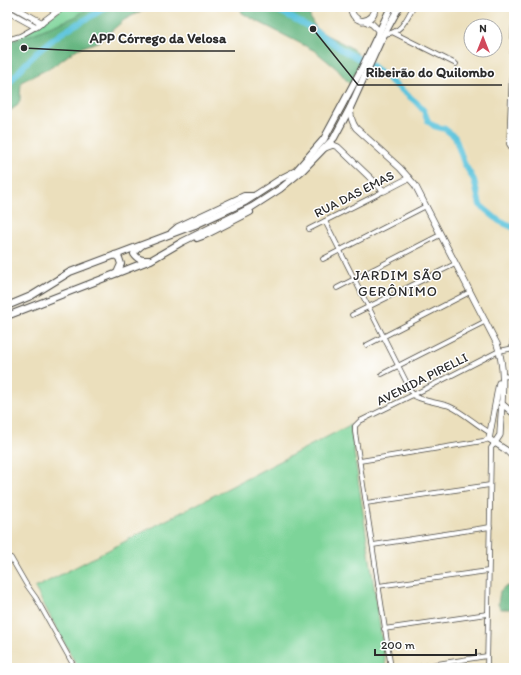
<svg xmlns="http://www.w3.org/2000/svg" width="521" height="675" font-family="Itim,sans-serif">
	<rect width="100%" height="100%" fill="#fff"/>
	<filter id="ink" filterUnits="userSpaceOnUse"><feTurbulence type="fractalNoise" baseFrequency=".025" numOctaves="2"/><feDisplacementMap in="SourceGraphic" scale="8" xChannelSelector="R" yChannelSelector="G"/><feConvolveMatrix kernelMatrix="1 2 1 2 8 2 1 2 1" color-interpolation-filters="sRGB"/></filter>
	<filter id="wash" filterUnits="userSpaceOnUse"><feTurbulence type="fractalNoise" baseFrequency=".012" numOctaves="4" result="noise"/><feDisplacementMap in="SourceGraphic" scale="16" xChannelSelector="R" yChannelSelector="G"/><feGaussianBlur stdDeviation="0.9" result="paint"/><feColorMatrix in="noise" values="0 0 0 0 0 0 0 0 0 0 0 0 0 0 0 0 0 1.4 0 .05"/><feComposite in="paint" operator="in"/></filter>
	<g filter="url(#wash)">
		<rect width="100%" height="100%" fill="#ebdfbc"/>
		<g fill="#7dd499" stroke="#548062">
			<path d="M65 7H105L7 87V41L20 36Z"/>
			<path d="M350 425 386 668H78L35 588Z"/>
		</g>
		<g fill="#66b681" stroke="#487056">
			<path d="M90 7H149L124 20 100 41 77 49 52 67 21 82 20 100 18 105 7 113V47L10 43 75 17Z"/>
			<path d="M240 7H309C310 11 309 16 311 19 320 42 353 38 362 62L354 76 353 88 337 69 315 51 249 17 242 13Z"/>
			<path d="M514 585V609H501L498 604 500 591 504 587Z"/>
		</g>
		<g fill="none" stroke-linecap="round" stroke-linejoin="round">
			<g stroke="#5fc5dd" stroke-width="6">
				<path d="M272 7 313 29 342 50 371 65 416 102 424 111 428 121 434 126 445 129 455 137 464 163 474 180 480 205 499 221 514 228"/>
				<path d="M7 87C22 65 40 48 62 33 76 23 92 18 105 7"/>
			</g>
		</g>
	</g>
	<g filter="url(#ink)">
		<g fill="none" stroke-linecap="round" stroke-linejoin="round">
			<defs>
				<g id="street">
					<path d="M514 17 509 144 514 152"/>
					<path d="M394 33 456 64"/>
					<path d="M385 34C401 33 406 20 413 7"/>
					<path d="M7 40 20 36 36 27"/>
					<path d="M325 221 413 395C417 400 441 403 449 406 463 412 475 424 489 432"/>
					<path d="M309 229 384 191"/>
					<path d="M323 259 426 206"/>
					<path d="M337 288 440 235"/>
					<path d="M352 315 455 264"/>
					<path d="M367 345 470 292"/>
					<path d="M512 348 514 323"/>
					<path d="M382 374 486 321"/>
					<path d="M502 376 514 377"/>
					<path d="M360 461 483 441 489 439"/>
					<path d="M366 503 490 485"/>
					<path d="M373 545 490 527"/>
					<path d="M7 557 11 558 26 584 36 598 75 668"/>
					<path d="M378 586 488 571"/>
					<path d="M384 629 487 614"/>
					<path d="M391 668 355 432V426L360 421 423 390 499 351 514 348"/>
					<path d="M412 668 487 656"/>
					<path d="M487 668 491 453V448L494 444"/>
				</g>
				<g id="secondary">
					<path d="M14 7 42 23"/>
					<path d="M351 7C351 15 355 19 362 21 370 20 375 15 375 7"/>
					<path d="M7 11 36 27 63 7"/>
					<path d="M365 21 372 24 378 30V34"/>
					<path d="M350 108C351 116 351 121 356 128L400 168 415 185 497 344C507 373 501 406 500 435L494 444"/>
					<path d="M325 148 333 145 338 147 384 191 409 178"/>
					<path d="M499 383 489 439 506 450 514 458"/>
					<path d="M501 403 514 414"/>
				</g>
				<g id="primary">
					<path d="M172 232 178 227 244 196H254"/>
					<path d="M197 238 205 235 250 212"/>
					<path d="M141 246 135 251 134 254C138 260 142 260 148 260"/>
					<path d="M115 255 119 258 121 264 117 273"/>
					<path d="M7 306 31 296 70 272 195 225 245 202 282 178 296 171 324 139 361 70 391 7"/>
					<path d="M7 316 151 260 182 242 252 207 280 189 303 170 334 138 350 108 380 42 399 7"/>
				</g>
			</defs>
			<use href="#street" stroke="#484641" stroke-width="5.5"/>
			<use href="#secondary" stroke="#484641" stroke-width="7"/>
			<use href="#primary" stroke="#484641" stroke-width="8"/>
			<use href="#street" stroke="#fff" stroke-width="4"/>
			<use href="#secondary" stroke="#fff" stroke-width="5.5"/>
			<use href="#primary" stroke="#fff" stroke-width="6"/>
		</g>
	</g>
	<g text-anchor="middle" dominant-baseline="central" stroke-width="3" stroke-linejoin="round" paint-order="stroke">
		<g font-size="13" fill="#2b2b2b" stroke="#fff">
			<text transform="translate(354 194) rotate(-27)">RUA DAS EMAS</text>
			<text transform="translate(422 379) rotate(-27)">AVENIDA PIRELLI</text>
		</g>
		<g font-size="14" letter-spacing="1" fill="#2b2b2b" stroke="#fff">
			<text x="398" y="275">JARDIM SÃO<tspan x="398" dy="16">GERÔNIMO</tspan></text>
		</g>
	</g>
	<path fill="none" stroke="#2b2b2b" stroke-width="1.5" d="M24 48L82 51H235M313 29L358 85H502"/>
	<g fill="#2b2b2b" stroke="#fff" stroke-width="1.5">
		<circle cx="24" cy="48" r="4"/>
		<circle cx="313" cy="29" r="4"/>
	</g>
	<g font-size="14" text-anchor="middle" font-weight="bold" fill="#2b2b2b" stroke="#fff" stroke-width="3" stroke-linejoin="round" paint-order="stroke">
		<text x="158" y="43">APP Córrego da Velosa</text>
		<text x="430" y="77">Ribeirão do Quilombo</text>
	</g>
	<rect width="521" height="675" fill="none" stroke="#fff" stroke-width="24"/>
	<g transform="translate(483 38)"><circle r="19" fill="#ffffff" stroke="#aaaaaa"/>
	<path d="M0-3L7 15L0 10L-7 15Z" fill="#d1495b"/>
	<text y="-6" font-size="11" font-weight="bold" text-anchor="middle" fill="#2b2b2b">N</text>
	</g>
	<path d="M375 649v6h101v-6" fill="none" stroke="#2b2b2b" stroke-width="2"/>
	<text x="381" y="649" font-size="12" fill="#2b2b2b" stroke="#ffffff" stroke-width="3" paint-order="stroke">200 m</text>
</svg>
